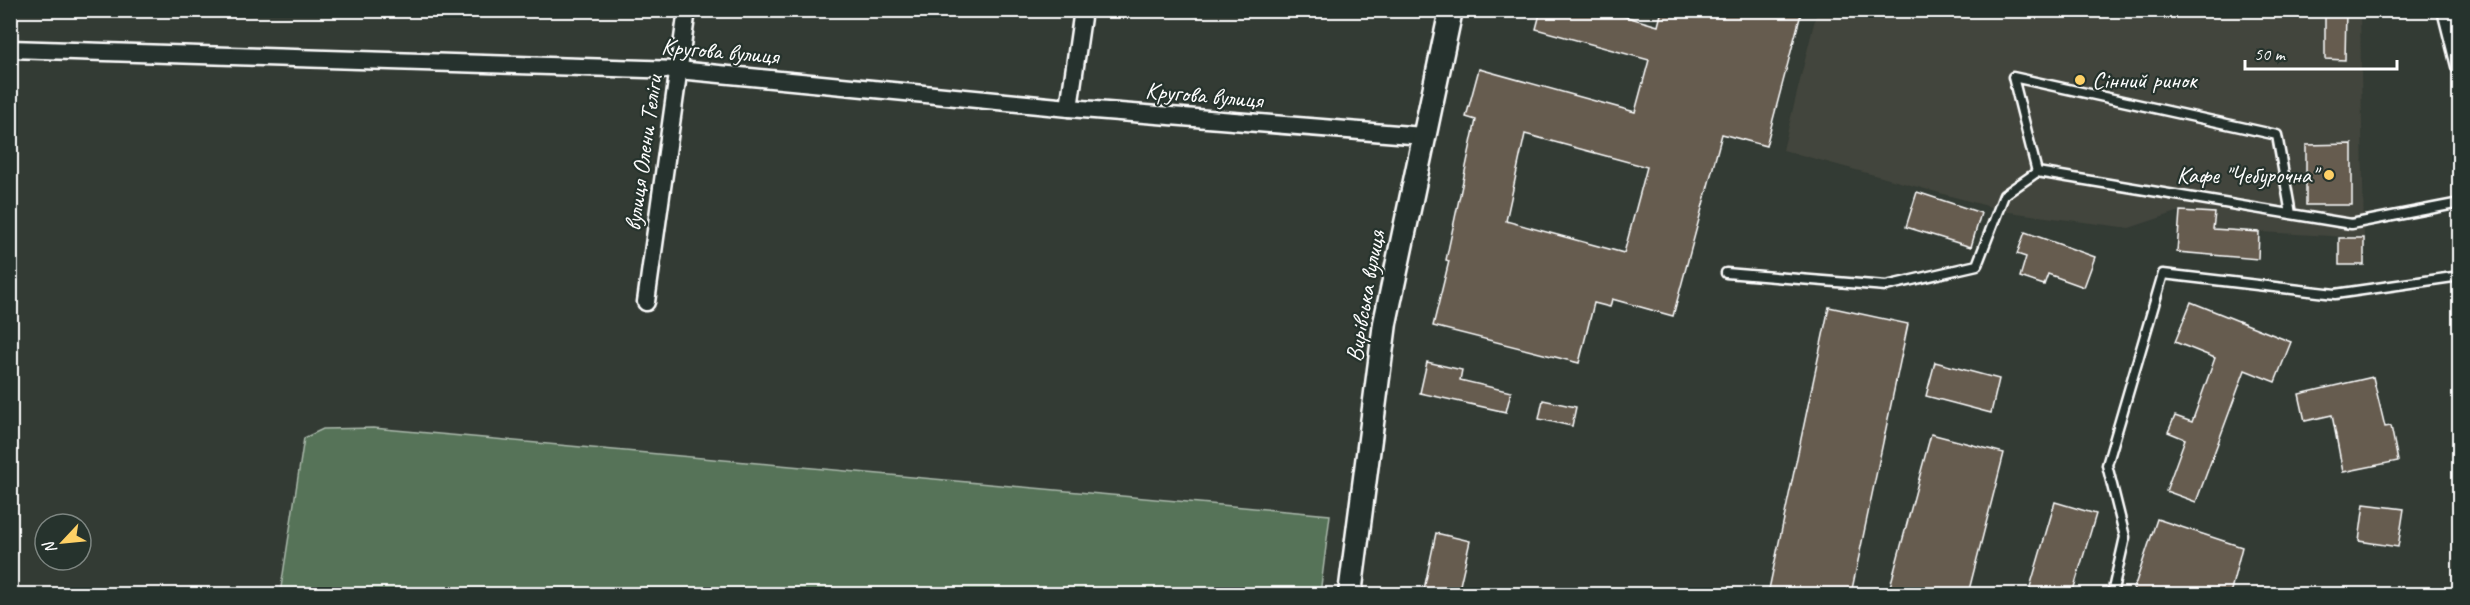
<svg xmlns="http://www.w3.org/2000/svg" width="2470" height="605" font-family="Caveat,sans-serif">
	<rect width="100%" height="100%" fill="#333b34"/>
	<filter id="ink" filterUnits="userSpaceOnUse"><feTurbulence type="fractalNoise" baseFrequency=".0167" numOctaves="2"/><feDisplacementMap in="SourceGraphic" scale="12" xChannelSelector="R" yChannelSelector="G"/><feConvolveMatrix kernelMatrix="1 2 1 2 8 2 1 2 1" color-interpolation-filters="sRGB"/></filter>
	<g filter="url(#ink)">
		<path fill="#42453c" d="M1817 11H2360L2364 238 2213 229 2214 213 2180 211 2129 228 2009 212 1783 150Z"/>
		<path fill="#577359" stroke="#abb9ac" stroke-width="1.5" d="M373 428 1330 515 1320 594H280L304 438 323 429Z"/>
		<g fill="#665c50" stroke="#fff" stroke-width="1.5" fill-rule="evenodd">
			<path d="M1541 10H1603L1658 26 1662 10H1802L1766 146 1722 134 1673 316 1612 299 1610 307 1594 303 1579 363 1433 326 1449 261 1446 260 1476 120 1466 117 1479 69 1635 112 1649 60 1536 29ZM1525 134 1647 167 1624 253 1506 221Z"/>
			<path d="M2325 10H2346L2345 60 2325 59Z"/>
			<path d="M2352 144V205H2306V145Z"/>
			<path d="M1917 192 1981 213 1971 247 1906 227Z"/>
			<path d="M2180 211 2215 213 2213 229 2259 232 2258 259 2177 252Z"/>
			<path d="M2025 232 2095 257 2084 287 2048 274 2044 285 2020 277 2026 257 2017 254Z"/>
			<rect x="2339" y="238" width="25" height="27"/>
			<path d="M2191 302 2291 342 2275 382 2245 370 2196 502 2166 491 2185 439 2168 432 2175 416 2192 422 2215 358 2175 342Z"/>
			<path d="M1829 307 1908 324 1851 594H1768Z"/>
			<path d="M1427 362 1462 370 1460 380 1511 392 1506 412 1420 393Z"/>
			<path d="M1935 362 1999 379 1991 413 1926 396Z"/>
			<path d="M2373 377 2385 427 2391 426 2398 461 2343 472 2332 415 2305 421 2299 394Z"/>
			<path d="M1543 400 1576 407 1572 426 1539 419Z"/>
			<path d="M1931 434 2004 453 1968 594H1888Z"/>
			<path d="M2055 502 2096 514 2072 594H2028Z"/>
			<path d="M2364 504 2404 509 2398 547 2359 541Z"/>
			<path d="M2157 519 2242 547 2230 594H2132Z"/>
			<path d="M1436 533 1470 541 1458 594H1423Z"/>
		</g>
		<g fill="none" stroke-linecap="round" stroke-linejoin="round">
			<defs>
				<g id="service">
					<path d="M2291 214 2277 135 2013 77 2037 172 2351 224 2460 203"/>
					<path d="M1726 273 1886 286 1977 265 2004 195 2037 172"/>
					<path d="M2112 594 2125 537 2107 465 2163 274 2335 294 2460 276"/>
				</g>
				<g id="minor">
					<path d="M2446 10 2460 66"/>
					<path d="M10 49 678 70 1069 108 1423 136"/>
					<path d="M1069 108 1083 10"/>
					<path d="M646 302 687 10"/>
				</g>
				<path id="secondary" d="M1350 594 1385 323 1451 10"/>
			</defs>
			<use href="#service" stroke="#fff" stroke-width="13"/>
			<use href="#minor" stroke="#fff" stroke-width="21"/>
			<use href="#secondary" stroke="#fff" stroke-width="27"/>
			<use href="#service" stroke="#26332d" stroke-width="8"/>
			<use href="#minor" stroke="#26332d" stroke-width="16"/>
			<use href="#secondary" stroke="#26332d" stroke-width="22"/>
		</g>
	</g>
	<g fill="#ffd166" stroke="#26332d" stroke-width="2">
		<circle cx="2080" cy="80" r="6"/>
		<circle cx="2329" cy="175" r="6"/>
	</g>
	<g text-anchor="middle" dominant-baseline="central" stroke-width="4.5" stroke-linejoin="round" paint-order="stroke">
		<g font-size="24" fill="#fff" stroke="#26332d">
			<text transform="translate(720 51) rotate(5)">Кругова вулиця</text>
			<text transform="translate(1204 95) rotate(5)">Кругова вулиця</text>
			<text transform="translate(643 153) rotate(-82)">вулиця Олени Теліги</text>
			<text transform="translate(1365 296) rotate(-80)">Вирівська вулиця</text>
		</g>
		<g font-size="24" fill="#fff" stroke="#26332d" text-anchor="start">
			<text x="2092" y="80">Сінний ринок</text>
			<text x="2317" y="175" text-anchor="end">Кафе "Чебурочна"</text>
		</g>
	</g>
	<rect width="2470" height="605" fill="none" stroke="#26332d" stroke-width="36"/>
	<rect x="18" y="18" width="2434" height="569" fill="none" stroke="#fff" stroke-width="2" filter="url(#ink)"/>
	<g transform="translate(63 542) rotate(244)"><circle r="28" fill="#26332d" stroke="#7d8581" stroke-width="1.5"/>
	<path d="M0-4.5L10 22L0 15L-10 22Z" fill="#ffd166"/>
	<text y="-9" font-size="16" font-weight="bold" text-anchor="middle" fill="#ffffff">N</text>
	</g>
	<path d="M2245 60v9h152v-9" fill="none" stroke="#ffffff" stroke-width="3"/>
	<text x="2254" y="60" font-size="18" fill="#ffffff" stroke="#26332d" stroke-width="4.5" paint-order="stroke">50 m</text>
</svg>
